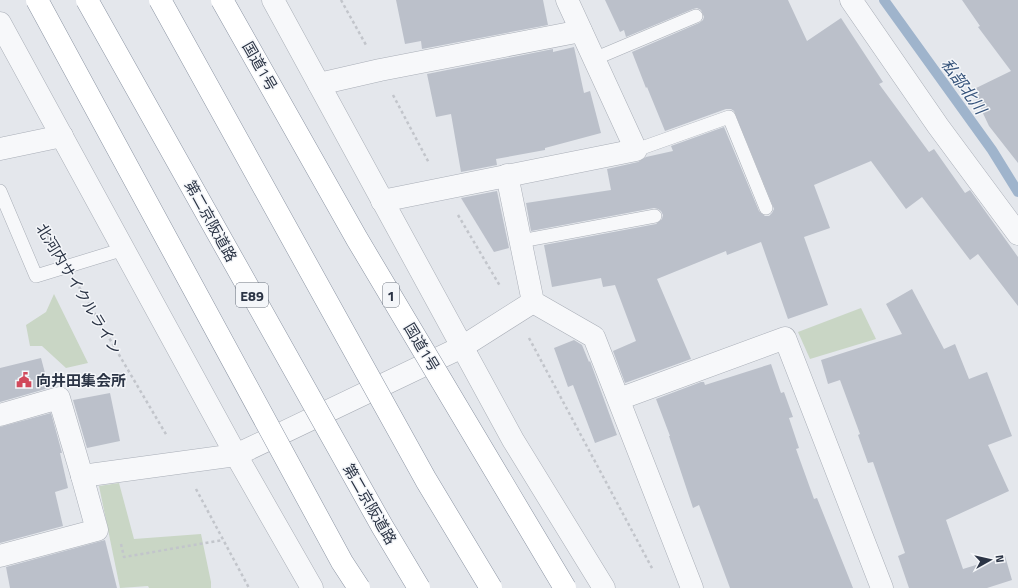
<svg xmlns="http://www.w3.org/2000/svg" width="1018" height="588" font-family="'Titillium Web','Noto Sans JP',sans-serif">
	<rect width="100%" height="100%" fill="#e4e7ec"/>
	<g fill="#c9d6c5">
		<path d="M54 294 88 363 66 368 42 346H30L26 325 46 312Z"/>
		<path d="M861 308 876 339 810 359 798 332Z"/>
		<path d="M119 483 134 539 201 534 211 582V588H149L148 586 120 588 99 486Z"/>
	</g>
	<g fill="none" stroke-linecap="round" stroke-linejoin="round">
		<path stroke="#9fb4cc" stroke-width="10" d="M884 0 992 150 1018 192"/>
	</g>
	<g fill="#bbc0ca">
		<path d="M396 0H543L548 25 422 49 421 41 405 44Z"/>
		<path d="M605 0H788L807 41 841 18 883 82 879 84 929 152 934 149 965 193 970 190 1018 257V306L978 254 970 260 922 197 906 209 871 161 814 185 830 228 804 237 828 305 788 319 761 242 727 255 726 251 657 279 691 359 625 383 613 351 636 341 615 285 603 287 601 278 552 287 544 245 656 224 662 219 663 215 661 211 658 209 654 208 531 231 526 203 611 190 607 169 638 162 646 157 673 151 671 146 724 127 759 211 765 216H769L772 213 774 209 734 111 731 109H726L665 131 647 87 646 88 632 52 699 23 703 20 704 17 701 10 697 8 693 9 626 37 624 30 620 32Z"/>
		<path d="M962 0H1018V163L989 126 972 90 1011 71 978 27 980 26Z"/>
		<path d="M574 47 584 93 590 91 601 133 545 148V150L496 159 497 165 461 172 451 114 436 117 427 74 553 49V52Z"/>
		<path d="M497 191 509 248 494 252 461 198Z"/>
		<path d="M912 289 944 349 955 344 969 379 987 372 1012 436 988 445 1009 491 946 520 963 569 1005 556 1012 580 987 588H909L898 556 905 553 873 462 868 463 858 435 860 434 840 380 828 384 821 360 902 334 886 304Z"/>
		<path d="M574 340 582 345 589 362 590 361 617 435 595 443 573 385 568 387 554 348Z"/>
		<path d="M41 358 49 388 0 402V368Z"/>
		<path d="M771 364 781 393 784 392 793 417 789 418 799 448 796 449 814 499 817 498 853 588H730L699 505 693 508 669 436H670L656 399 701 382H704L705 385Z"/>
		<path d="M110 393 120 441 87 448 73 400Z"/>
		<path d="M51 413 62 453H60L68 488 55 492 63 526 0 543V427Z"/>
		<path d="M105 540 117 588H10L6 567Z"/>
	</g>
	<g fill="none" stroke-linecap="round" stroke-linejoin="round">
		<defs>
			<g id="service">
				<path d="M594 59 696 16"/>
				<path d="M636 150 729 117 766 208"/>
				<path d="M0 191 36 276 124 249"/>
				<path d="M521 241 655 216"/>
			</g>
			<g id="minor">
				<path d="M273 0 513 440 604 588"/>
				<path d="M851 0 938 126 1018 234"/>
				<path d="M0 23 236 455 312 588"/>
				<path d="M319 84 380 70 581 31"/>
				<path d="M0 149 62 136"/>
				<path d="M507 175 533 302 594 337 692 588"/>
				<path d="M382 201 636 150 567 0"/>
				<path d="M619 399 785 338 882 588"/>
				<path d="M0 415 59 398 82 476 236 455 462 347 533 302"/>
				<path d="M0 556 97 530 82 476"/>
			</g>
		</defs>
		<use href="#service" stroke="#a9aeb7" stroke-width="14"/>
		<use href="#minor" stroke="#a9aeb7" stroke-width="23"/>
		<g stroke="#c2c5cb" stroke-width="2.5" stroke-dasharray="3 3" stroke-linecap="butt">
			<path d="M341 0 366 45"/>
			<path d="M393 95 429 163"/>
			<path d="M458 215 500 286"/>
			<path d="M44 231 53 245"/>
			<path d="M79 287 167 436"/>
			<path d="M529 338 653 570"/>
			<path d="M196 489 249 588"/>
			<path d="M121 544 124 557 223 540"/>
		</g>
		<use href="#service" stroke="#f7f8fa" stroke-width="13"/>
		<use href="#minor" stroke="#f7f8fa" stroke-width="22"/>
		<defs>
			<g id="trunk-bridge">
				<path d="M37 0 342 562 359 588"/>
				<path d="M222 0 357 239 565 588"/>
			</g>
			<g id="motorway-bridge">
				<path d="M87 0 382 526 419 588"/>
				<path d="M160 0 426 480 491 588"/>
			</g>
		</defs>
		<use href="#trunk-bridge" stroke="#8b94a3" stroke-width="23" stroke-linecap="butt"/>
		<use href="#motorway-bridge" stroke="#8b94a3" stroke-width="23" stroke-linecap="butt"/>
		<use href="#trunk-bridge" stroke="#fff" stroke-width="22"/>
		<use href="#motorway-bridge" stroke="#fff" stroke-width="22"/>
	</g>
	<defs>
		<symbol id="civic-bare" viewBox="-9 -9 18 18"><path d="M-.6-6.5H3V-4.5H.6V-3L4-1V1h2V6H-6V1h2V-1L-.6-3ZM-1.2 2.5V6h2.4V2.5Z" fill="#d1495b" stroke="#f4f6f9" stroke-width="2.5" paint-order="stroke"/></symbol>
	</defs>
	<g fill-rule="evenodd">
		<use href="#civic-bare" x="13" y="369" width="22" height="22"/>
	</g>
	<g text-anchor="middle" dominant-baseline="central" stroke-width="3" stroke-linejoin="round" paint-order="stroke">
		<g fill="#f4f6f9" stroke="#676e7b" stroke-width="1">
			<rect x="236" y="283" width="32" height="24" rx="3"/>
			<rect x="383" y="283" width="16" height="24" rx="3"/>
		</g>
		<g font-size="14" font-weight="bold" fill="#2b3445">
			<text x="252" y="295">E89</text>
			<text x="391" y="295">1</text>
		</g>
		<g font-size="15" fill="#2b3445" stroke="#f4f6f9">
			<text transform="translate(260 66) rotate(60)">国道1号</text>
			<text transform="translate(211 221) rotate(61)">第二京阪道路</text>
			<text transform="translate(79 289) rotate(59)">北河内サイクルライン</text>
			<text transform="translate(422 347) rotate(59)">国道1号</text>
			<text transform="translate(370 504) rotate(60)">第二京阪道路</text>
		</g>
		<g font-size="15" font-weight="bold" fill="#2b3445" stroke="#f4f6f9" text-anchor="start">
			<text x="36" y="380">向井田集会所</text>
		</g>
		<g font-size="16" font-style="italic" fill="#34527a" stroke="#f4f6f9">
			<text transform="translate(964 86) rotate(54)">私部北川</text>
		</g>
	</g>
	<g transform="translate(990 560) rotate(82)" stroke="#f4f6f9" stroke-width="3" paint-order="stroke">
	<path d="M0-3L7 15L0 10L-7 15Z" fill="#2b3445"/>
	<text y="-6" font-size="11" font-weight="bold" text-anchor="middle" fill="#2b3445">N</text>
	</g>
</svg>
